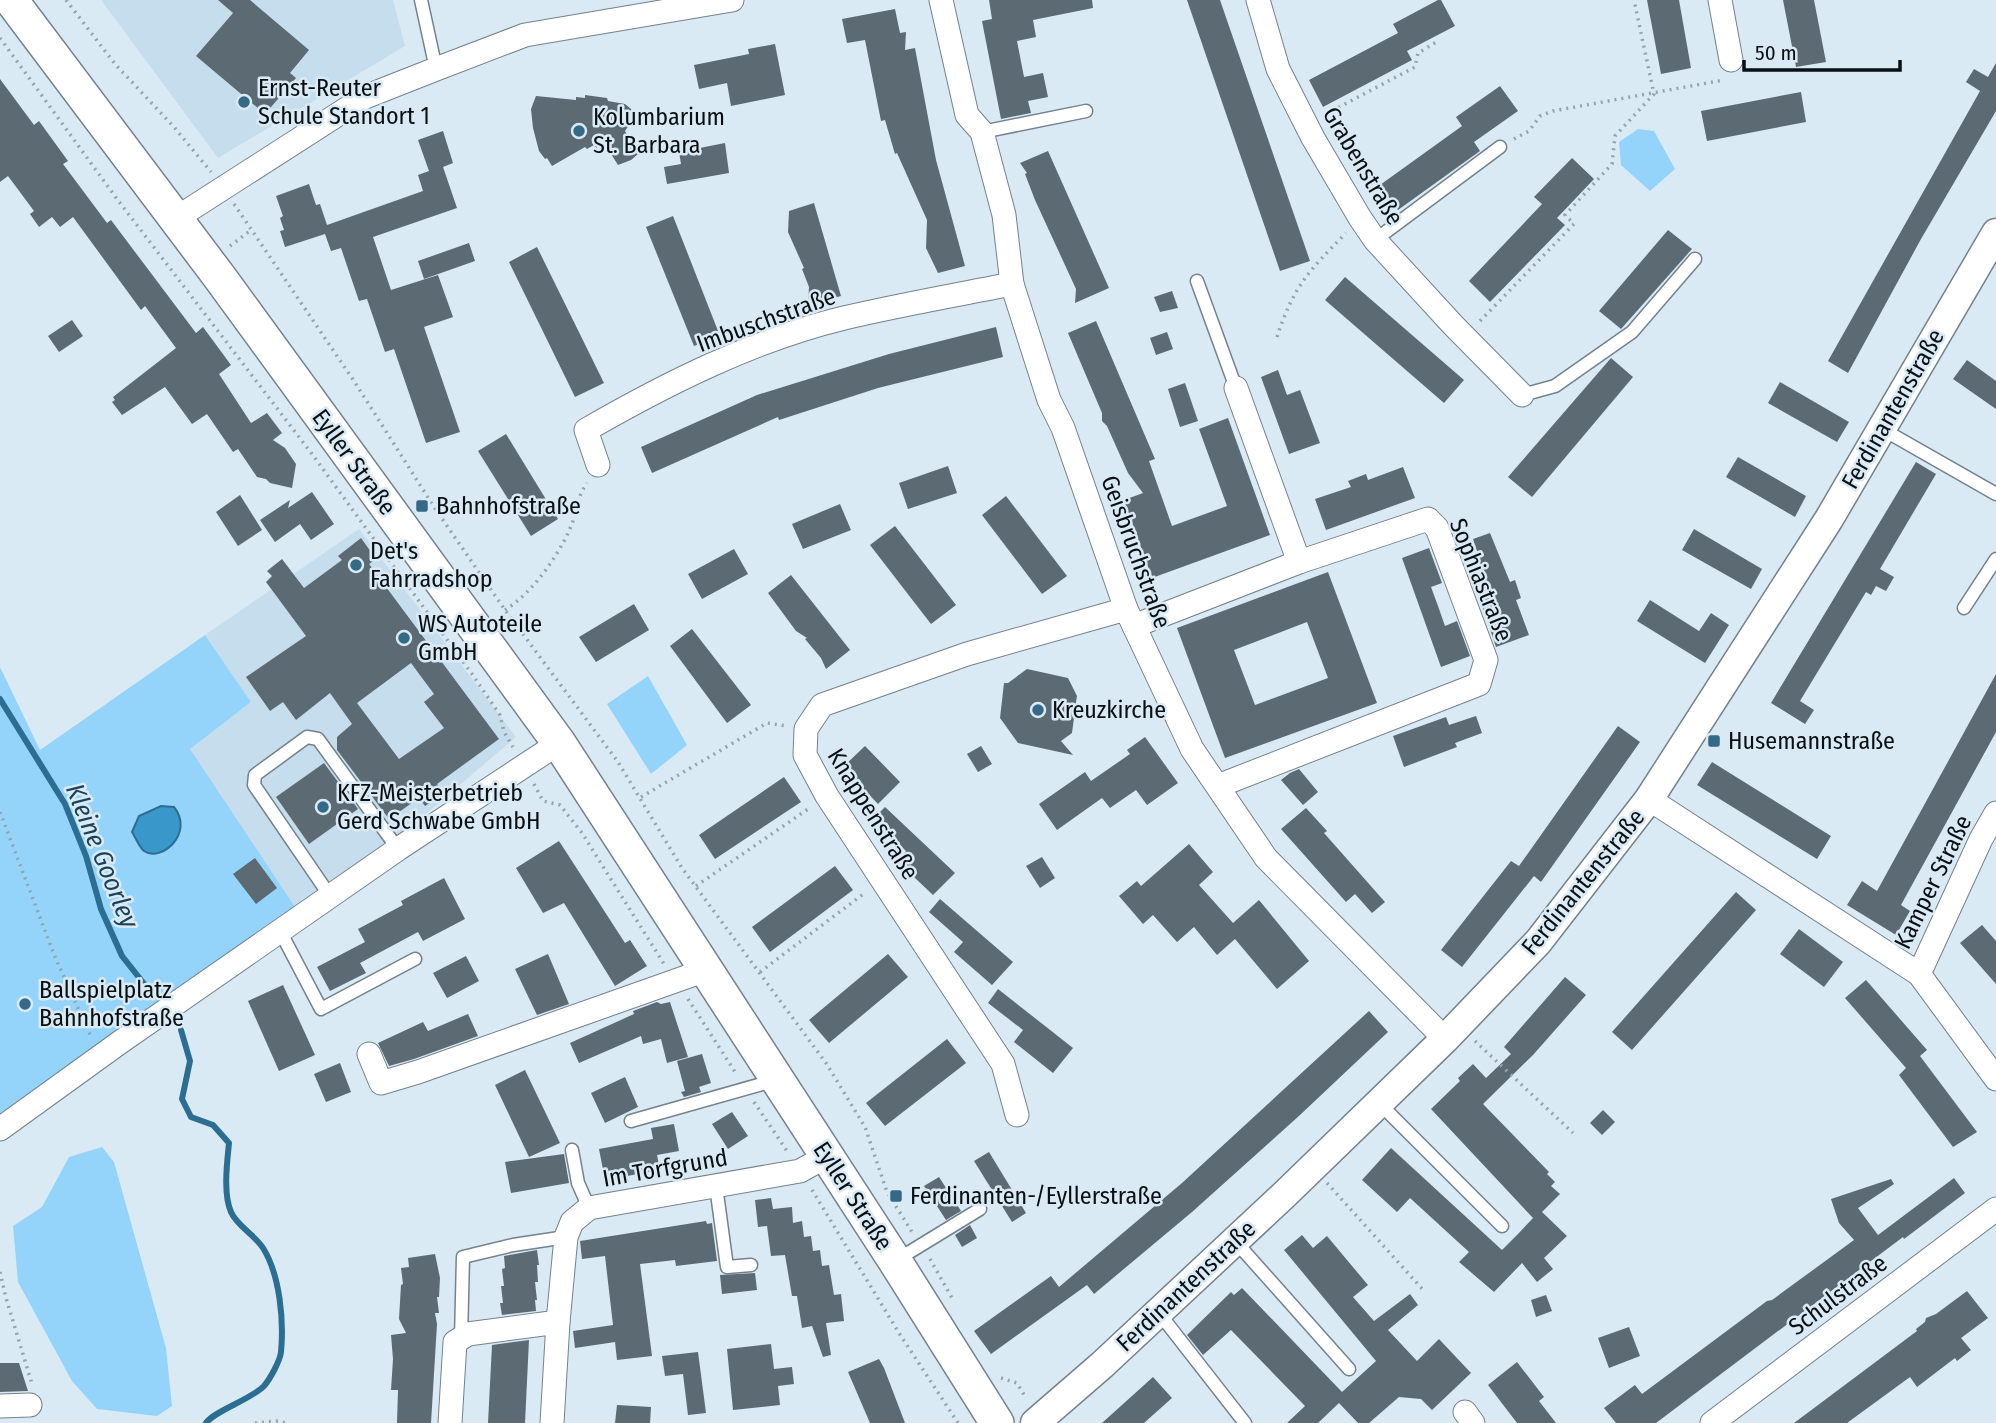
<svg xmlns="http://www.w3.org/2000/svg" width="1996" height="1423" font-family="'Fira Sans Condensed',sans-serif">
	<rect width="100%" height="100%" fill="#daeaf5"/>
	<g fill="#c6dded">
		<path d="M101 0H393L405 46 218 158Z"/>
		<path d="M359 529 516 737 330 896 301 916 189 749 251 702 205 635Z"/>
	</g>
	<g fill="#94d4fb">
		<path d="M1638 129 1654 131 1675 169 1650 191 1621 165 1619 142Z"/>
		<path d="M205 635 251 702 190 749 301 916 0 1129V667L40 750Z"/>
		<path d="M648 676 687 745 651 774 607 704Z"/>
		<path d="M102 1147 114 1162 166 1348 172 1406 157 1416 97 1409 72 1381 18 1282 13 1226 42 1207 69 1157Z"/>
	</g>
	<path fill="#3a97c9" stroke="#2b6e92" stroke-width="2" d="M161 806 174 807C195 833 161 863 144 851 139 847 136 838 132 832L139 816Z"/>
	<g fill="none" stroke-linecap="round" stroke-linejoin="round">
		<g stroke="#2b6e92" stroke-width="6">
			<path d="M0 699 65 804 86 856 101 909 122 956 149 990"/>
			<path d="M181 1030 190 1061 182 1099 191 1117 213 1125 229 1143C227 1163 223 1194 231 1212 237 1226 255 1235 263 1248 280 1275 284 1321 281 1352 280 1361 270 1379 264 1386 252 1399 214 1411 206 1423"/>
		</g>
	</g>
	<g fill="#5b6a73" fill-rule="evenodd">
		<path d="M218 0H250L309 50 290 73 296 78 265 114 196 56 233 13Z"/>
		<path d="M989 0H1092L1093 8 1033 20 1036 37 1017 41 1024 77 1043 73 1048 97 1028 101 1031 113 1001 119 982 21 992 19Z"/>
		<path d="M1187 0H1220L1310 261 1280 271Z"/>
		<path d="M1438 0H1441L1455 26 1407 51 1412 60 1323 107 1309 80 1398 33 1393 24Z"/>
		<path d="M1647 0H1679L1691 68 1661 74Z"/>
		<path d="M1783 0H1814L1826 62 1796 67Z"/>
		<path d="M895 9 900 33 906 32 905 50 915 48 936 160 965 266 938 273 926 248 927 220 897 153 895 154 885 120 881 121 865 40 847 43 842 19Z"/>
		<path d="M775 44 785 95 731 106 727 83 699 89 694 65 749 54 748 49Z"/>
		<path d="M1996 63V111L1921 239 1848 373 1828 361 1980 91 1966 82 1974 69 1988 77Z"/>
		<path d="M0 79 34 125 39 121 68 161 63 164 107 223 111 220 196 333 203 327 231 365 219 374 251 423 267 413 282 433 273 440 285 448 296 464 292 488 270 483 266 479 257 477 238 449 233 452 207 414 192 424 165 387 122 415 112 402 115 400 113 397 176 348 145 306 141 310 73 217 60 227 52 217 39 227 30 214 34 211 8 176 0 182Z"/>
		<path d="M1500 86 1518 111 1474 142 1480 151 1398 210 1380 185 1462 126 1456 117Z"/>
		<path d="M1801 92 1806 122 1707 141 1701 111Z"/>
		<path d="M585 95 607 98 608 101 625 104 631 109 633 119 625 131 638 154 631 160 618 165 604 143 596 148 594 145 587 149 585 147 552 166 547 158 545 159 539 151 533 128 531 109 536 96 576 100V97L585 98Z"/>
		<path d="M443 131 453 163 443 167 457 208 373 237 391 290 438 275 453 317 424 327 460 432 426 443 394 349 385 352 367 299 359 301 341 248 331 251 325 234 285 247 280 231 284 230 280 218 283 216 276 196 309 184 316 205 320 204 327 225 423 191 418 175 429 171 418 140Z"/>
		<path d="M725 143 729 173 667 184 664 167 681 164 679 152Z"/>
		<path d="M1048 151 1109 288 1075 303 1076 289 1035 200 1025 174 1027 173 1020 163Z"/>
		<path d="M1572 158 1594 179 1557 218 1565 225 1490 302 1469 281 1542 204 1534 197Z"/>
		<path d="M814 203 841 296 808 305 809 287 802 269 804 268 788 232 789 211Z"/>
		<path d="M673 216 720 336 694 346 646 227Z"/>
		<path d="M1668 230 1692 249 1621 329 1599 311Z"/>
		<path d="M469 243 475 261 424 279 418 261Z"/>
		<path d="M537 247 604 383 575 397 509 262Z"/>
		<path d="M1345 277 1464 380 1444 403 1325 300Z"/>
		<path d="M1172 291 1178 308 1160 312 1154 297Z"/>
		<path d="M72 320 83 336 59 352 48 336Z"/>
		<path d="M1096 321 1155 459 1149 461 1172 526 1227 506 1199 429 1228 418 1270 535 1152 578 1124 500 1143 493 1128 473 1107 426 1102 421V413L1068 333Z"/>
		<path d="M996 327 1003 357 878 388 779 420 778 417 652 473 641 447 757 395 889 354Z"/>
		<path d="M1167 332 1173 349 1156 355 1150 338Z"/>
		<path d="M1611 358 1633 377 1532 497 1508 477Z"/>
		<path d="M1967 360 1996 381V409L1953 379Z"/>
		<path d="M1278 370 1287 395 1300 390 1320 443 1289 454 1261 377Z"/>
		<path d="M1780 382 1849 422 1837 442 1768 403Z"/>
		<path d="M1185 383 1198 421 1180 427 1168 389Z"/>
		<path d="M506 434 558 519 531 536 478 451Z"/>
		<path d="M1738 457 1806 496 1795 517 1726 477Z"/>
		<path d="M1916 462 1936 474 1880 569 1894 577 1886 591 1876 586 1871 595 1866 592 1800 701 1814 710 1805 724 1771 703Z"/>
		<path d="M948 466 957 493 908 509 899 483Z"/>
		<path d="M1403 467 1415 498 1326 530 1315 499 1351 487 1348 481 1366 474 1368 480Z"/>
		<path d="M312 492 334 524 311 540 300 524 275 542 260 520 290 500 288 508Z"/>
		<path d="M240 495 262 530 238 546 216 512Z"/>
		<path d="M1006 496 1067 576 1042 594 982 515Z"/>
		<path d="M840 504 851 530 803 549 792 524Z"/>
		<path d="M895 526 956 605 931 624 870 545Z"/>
		<path d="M1694 529 1762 569 1751 589 1682 550Z"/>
		<path d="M1490 533 1510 582 1515 580 1521 598 1516 600 1529 635 1496 647 1466 558 1478 554 1473 539Z"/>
		<path d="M361 538 376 559 369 564 499 739 437 784 444 793 425 806 419 798 389 819 337 750V737L352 724 330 693 296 720 283 702 270 711 246 677 306 636 266 582 272 576 267 571 282 559 304 588 342 560 338 556ZM411 663 434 694 424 702 444 728 399 759 357 703Z"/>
		<path d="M1429 548 1442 583 1431 587 1438 606 1445 626 1457 621 1470 656 1441 667 1402 558Z"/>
		<path d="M734 549 748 574 702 599 688 574Z"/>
		<path d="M1328 572 1377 703 1225 758 1177 628ZM1307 622 1328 678 1255 705 1234 650Z"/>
		<path d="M791 575 850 650 826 669 821 658 805 639 807 638 796 631 768 593Z"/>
		<path d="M1650 600 1699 631 1711 613 1729 625 1705 663 1637 621Z"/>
		<path d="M634 604 649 630 596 662 579 637Z"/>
		<path d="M692 629 751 705 727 723 670 646Z"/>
		<path d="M1027 669 1068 678 1077 696 1076 702 1072 733 1061 741 1073 755 1018 743 1000 718 1004 683H1008Z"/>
		<path d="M1996 674V732L1901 905 1910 911 1896 935 1847 905 1862 881 1877 891Z"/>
		<path d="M1476 716 1482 733 1455 743 1457 747 1404 767 1393 736 1446 717 1449 725Z"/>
		<path d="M1618 726 1640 742 1541 882 1534 876 1462 967 1441 950 1511 861 1519 866Z"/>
		<path d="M1145 737 1178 783 1147 805 1136 790 1110 808 1102 798 1057 830 1039 804 1085 772 1091 781 1130 754 1127 750Z"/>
		<path d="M865 746 900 782 878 804 843 767Z"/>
		<path d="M981 746 992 764 978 772 967 754Z"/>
		<path d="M1712 762 1831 836 1817 859 1697 785Z"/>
		<path d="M324 763 358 809 309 844 276 797Z"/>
		<path d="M1299 769 1318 792 1303 805 1281 780 1290 773Z"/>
		<path d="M784 777 801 802 715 859 699 835Z"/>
		<path d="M885 807 955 873 933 895 897 861 906 851 873 819Z"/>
		<path d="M1306 808 1327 831 1324 833 1385 902 1372 913 1355 894 1346 902 1281 829Z"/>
		<path d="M559 841 625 943 630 940 647 966 615 986 564 903 543 913 516 868Z"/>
		<path d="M1189 844 1213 872 1199 885 1233 923 1259 900 1309 961 1277 989 1235 939 1217 955 1194 927 1177 942 1153 915 1143 924 1119 896 1137 881 1141 886Z"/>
		<path d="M1042 857 1055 878 1040 888 1026 866Z"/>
		<path d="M255 858 277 888 256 904 233 874Z"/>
		<path d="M835 866 853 890 770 952 752 927Z"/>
		<path d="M444 878 465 919 423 941 418 932 360 963 366 973 330 991 317 967 365 942 358 929 403 905 401 901Z"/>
		<path d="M1736 892 1756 910 1632 1050 1612 1032Z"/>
		<path d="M940 899 1013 962 992 985 954 952 963 942 929 912Z"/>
		<path d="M1982 925 1996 941V984L1960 943Z"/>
		<path d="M1799 929 1843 962 1824 987 1780 954Z"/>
		<path d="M548 954 569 1004 537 1015 515 969Z"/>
		<path d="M888 954 908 977 829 1043 809 1020Z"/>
		<path d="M466 956 479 981 447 998 433 973Z"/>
		<path d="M1565 977 1586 995 1533 1055 1483 1104 1549 1172 1547 1174 1555 1182 1551 1186 1560 1194 1542 1212 1567 1236 1544 1258 1553 1269 1537 1282 1522 1263 1494 1292 1459 1262 1469 1252 1410 1198 1397 1212 1362 1180 1391 1148 1502 1250 1518 1234 1533 1218 1431 1109 1460 1081 1458 1078 1473 1064 1486 1078 1511 1054 1504 1047Z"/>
		<path d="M1866 980 1927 1050 1920 1056 1977 1132 1953 1147 1899 1075 1906 1068 1845 998Z"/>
		<path d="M283 985 315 1055 279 1071 248 1001Z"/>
		<path d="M998 989 1073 1048 1053 1073 1014 1042 1023 1030 988 1003Z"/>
		<path d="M657 1002 661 1004 670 1002 688 1057 667 1063 661 1039 643 1044 641 1036 579 1063 570 1043 634 1014 633 1011Z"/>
		<path d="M1369 1011 1388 1032 1300 1115 1192 1212 1094 1294 1087 1285 991 1354 974 1331 1051 1276 1059 1287 1182 1183Z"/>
		<path d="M468 1014 478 1036 414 1059 389 1066 378 1043 423 1022 428 1031Z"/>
		<path d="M947 1039 966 1063 885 1126 866 1103Z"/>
		<path d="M702 1054 711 1083 699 1087 701 1092 684 1097 681 1092 685 1091 677 1061Z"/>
		<path d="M340 1063 351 1092 326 1102 314 1074Z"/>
		<path d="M525 1070 560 1143 529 1157 495 1085Z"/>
		<path d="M625 1077 638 1107 605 1123 591 1093Z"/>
		<path d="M1603 1110 1615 1122 1602 1135 1590 1123Z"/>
		<path d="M732 1112 748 1136 728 1149 712 1124Z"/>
		<path d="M674 1124 679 1151 657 1155 660 1170 605 1180 599 1149 653 1139 651 1128Z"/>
		<path d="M989 1152 1026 1213 1012 1222 974 1161Z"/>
		<path d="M564 1154 569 1183 511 1193 505 1162Z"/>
		<path d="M939 1177 961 1211 946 1220 924 1186Z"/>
		<path d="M1954 1178 1965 1193 1904 1239 1903 1237 1656 1423H1616L1604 1408 1635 1385 1642 1394 1767 1301 1772 1300 1854 1240 1839 1223 1831 1199 1891 1179 1894 1184 1858 1208 1878 1235Z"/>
		<path d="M771 1198 773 1209 792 1207 793 1223 802 1221 804 1237 811 1236 813 1251 820 1250 822 1266 829 1265 834 1295 841 1294 844 1321 826 1323 831 1355 823 1357 812 1326 802 1328 797 1296H792L785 1255 771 1256 767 1226 758 1227 755 1200Z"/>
		<path d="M706 1221 707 1224 712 1223 717 1261 676 1266 675 1260 640 1264 652 1356 617 1360 615 1342 575 1348 573 1331 613 1325 605 1256 582 1259 580 1241Z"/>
		<path d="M970 1225 977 1238 962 1247 955 1235Z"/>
		<path d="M1302 1235 1313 1248 1327 1236 1347 1260 1368 1285 1353 1297 1374 1321 1410 1294 1418 1305 1388 1330 1417 1361 1439 1339 1471 1373 1432 1410 1421 1399 1399 1397 1369 1423H1358L1339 1403 1318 1423H1287L1305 1406 1231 1330 1203 1355 1187 1335 1231 1292 1234 1295 1242 1288 1342 1392 1376 1361 1284 1250Z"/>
		<path d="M537 1250 539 1265H537L538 1282H535L537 1300H535L536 1311 502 1315 500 1303H503L501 1286H504L502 1269 505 1268 504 1256Z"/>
		<path d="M435 1254 440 1278 439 1297H437L439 1313H435L437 1324 431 1423H397L398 1390H391L393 1359 391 1335 406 1333 399 1319 401 1285 403 1284 401 1268 409 1267 408 1258Z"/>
		<path d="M755 1273 757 1290 722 1294 720 1275Z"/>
		<path d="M1967 1291 1988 1318 1961 1338 1971 1350 1957 1361 1955 1358 1917 1387 1910 1377 1847 1423H1794L1917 1331 1916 1329 1925 1322 1926 1318 1936 1314Z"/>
		<path d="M1546 1295 1552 1311 1536 1317 1531 1300Z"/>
		<path d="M1629 1327 1640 1356 1609 1368 1598 1338Z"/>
		<path d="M529 1340 525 1423H488L492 1345Z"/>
		<path d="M771 1344 774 1369 792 1367 794 1384 778 1386 780 1405 733 1410 727 1349Z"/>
		<path d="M698 1352 706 1413 688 1415 683 1374 665 1376 662 1356Z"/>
		<path d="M879 1359 884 1368 905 1423H870L848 1372Z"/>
		<path d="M1517 1362 1544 1397 1539 1401 1556 1423H1517L1488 1385Z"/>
		<path d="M0 1363H19L28 1391 0 1392Z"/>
		<path d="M1153 1377 1172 1398 1144 1423H1102Z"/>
		<path d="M617 1405 651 1407 650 1423H615Z"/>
	</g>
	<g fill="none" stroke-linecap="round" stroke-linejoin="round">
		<defs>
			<g id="service">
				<path d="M421 0 436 69"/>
				<path d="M982 132 1086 111"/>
				<path d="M1375 240 1500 147"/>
				<path d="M1197 281 1236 388"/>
				<path d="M1522 395 1555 386 1632 332 1695 259"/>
				<path d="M1882 429 1996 494"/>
				<path d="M1964 608 1996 559"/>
				<path d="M330 896 254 785 255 775 307 737 318 739 398 849"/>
				<path d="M280 931 321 1009 415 959"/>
				<path d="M1379 1103 1502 1226"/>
				<path d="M631 1121 776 1080"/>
				<path d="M572 1150 578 1183 589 1208"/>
				<path d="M716 1186 727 1267 751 1265"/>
				<path d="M1235 1241 1349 1369"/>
				<path d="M895 1261 980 1209"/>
				<path d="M1159 1313 1245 1423"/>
				<path d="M461 1339 463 1257 513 1245 566 1237"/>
			</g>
			<g id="minor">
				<path d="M941 0 967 115 982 132 1004 215 1012 284 1049 400 1063 428 1126 609 1192 749 1266 858 1445 1039"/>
				<path d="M1258 0 1278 69 1313 138 1360 218 1375 240 1453 325 1522 395"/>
				<path d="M1720 0 1731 60"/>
				<path d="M175 219 365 97 436 69 525 35 732 0"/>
				<path d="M1236 388 1299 562"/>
				<path d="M598 465 586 430C666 384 753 340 844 318 899 305 956 295 1012 284"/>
				<path d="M1134 626 1299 562 1428 519 1437 528 1486 660 1479 684 1218 786"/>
				<path d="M1649 799 1919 974 1996 1079"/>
				<path d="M1919 974 1981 839 1996 813"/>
				<path d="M369 1054 381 1083 418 1072 706 970"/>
				<path d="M1017 1115 1003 1064 827 796 805 755 806 729 822 705 967 654 1126 609"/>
				<path d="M0 1129 119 1043 398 849 559 743"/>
				<path d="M0 1406 30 1405"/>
				<path d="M1465 1412 1473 1423"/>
				<path d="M450 1423 455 1342 468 1334 558 1322"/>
				<path d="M552 1423 558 1322 566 1237 572 1222 589 1208 800 1171 827 1156"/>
				<path d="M1712 1423 1996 1209"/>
			</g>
			<path id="tertiary" d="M1035 1423 1102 1365 1284 1195 1445 1039 1538 942 1649 799 1829 519 1996 233"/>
			<path id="secondary" d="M11 0 221 279 559 743 895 1261 997 1423"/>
		</defs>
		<use href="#service" stroke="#73828b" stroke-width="15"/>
		<use href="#minor" stroke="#73828b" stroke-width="25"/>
		<use href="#tertiary" stroke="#73828b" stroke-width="31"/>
		<use href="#secondary" stroke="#73828b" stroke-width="36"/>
		<g stroke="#96a3ab" stroke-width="3.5" stroke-dasharray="2 5" stroke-linecap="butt">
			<path d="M66 0 115 64 174 127 211 172"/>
			<path d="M0 38 117 199 312 454 472 674 500 715 504 732 513 747"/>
			<path d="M1326 114 1415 67 1418 53 1438 41"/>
			<path d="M1514 139 1529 131 1540 116 1553 111 1724 80"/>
			<path d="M234 204 354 381 434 507 505 610 618 762 682 868 826 1063 865 1127 887 1192 912 1232"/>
			<path d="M230 246 251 230"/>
			<path d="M1480 321 1574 224 1565 215 1612 164 1615 136 1654 94 1634 0"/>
			<path d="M1277 337C1294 285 1309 271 1346 233"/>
			<path d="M505 610C533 593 564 549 574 518 579 502 577 498 587 483"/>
			<path d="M534 784 543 801 560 805 582 833 664 964"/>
			<path d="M641 797 767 723 787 726"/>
			<path d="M0 812 55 957 92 1039"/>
			<path d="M696 886 811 807"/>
			<path d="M760 972 866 892"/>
			<path d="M688 999 737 1075"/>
			<path d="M1475 1041 1573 1133"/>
			<path d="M754 1102 787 1151"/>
			<path d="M1327 1183 1424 1291"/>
			<path d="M812 1190 899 1333 958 1423"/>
			<path d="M930 1259 952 1298"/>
			<path d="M0 1272 6 1298 32 1384"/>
			<path d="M1001 1378 1017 1383 1026 1398"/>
			<path d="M255 1423 278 1421 286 1423"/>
		</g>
		<use href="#service" stroke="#fff" stroke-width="12"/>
		<use href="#minor" stroke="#fff" stroke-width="23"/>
		<use href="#tertiary" stroke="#fff" stroke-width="28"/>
		<use href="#secondary" stroke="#fff" stroke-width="33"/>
	</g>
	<g fill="#366987" stroke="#daeaf5" stroke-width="2.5">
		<circle cx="244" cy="102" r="7"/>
		<circle cx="579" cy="131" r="7"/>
		<rect x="415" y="499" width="14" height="14" rx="3.5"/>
		<circle cx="356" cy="565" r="7"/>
		<circle cx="404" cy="638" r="7"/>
		<circle cx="1038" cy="710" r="7"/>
		<rect x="1707" y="734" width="14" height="14" rx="3.5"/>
		<circle cx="323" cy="807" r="7"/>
		<circle cx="25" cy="1004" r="7"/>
		<rect x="889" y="1189" width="14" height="14" rx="3.5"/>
	</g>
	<g text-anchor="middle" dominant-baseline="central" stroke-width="5" stroke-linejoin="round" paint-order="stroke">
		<g font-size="24" fill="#090f12" stroke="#daeaf5" text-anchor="start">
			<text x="258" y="88">Ernst-Reuter<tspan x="258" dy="28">Schule Standort 1</tspan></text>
			<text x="593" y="117">Kolumbarium<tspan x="593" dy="28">St. Barbara</tspan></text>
			<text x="436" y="506">Bahnhofstraße</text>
			<text x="370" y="551">Det's<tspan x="370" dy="28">Fahrradshop</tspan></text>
			<text x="418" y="624">WS Autoteile<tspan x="418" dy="28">GmbH</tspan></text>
			<text x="1052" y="710">Kreuzkirche</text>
			<text x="1728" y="741">Husemannstraße</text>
			<text x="337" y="793">KFZ-Meisterbetrieb<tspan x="337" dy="28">Gerd Schwabe GmbH</tspan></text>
			<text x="39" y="990">Ballspielplatz<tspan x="39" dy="28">Bahnhofstraße</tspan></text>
			<text x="910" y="1196">Ferdinanten-/Eyllerstraße</text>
		</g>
		<g font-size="24" fill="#090f12" stroke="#daeaf5">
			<text transform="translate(1363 166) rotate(59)">Grabenstraße</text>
			<text transform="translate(766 320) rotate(-20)">Imbuschstraße</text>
			<text transform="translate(1893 409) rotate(-60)">Ferdinantenstraße</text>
			<text transform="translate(354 462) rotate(54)">Eyller Straße</text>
			<text transform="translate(1136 552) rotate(70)">Geisbruchstraße</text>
			<text transform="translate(1481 580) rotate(68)">Sophiastraße</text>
			<text transform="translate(873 814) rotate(58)">Knappenstraße</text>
			<text transform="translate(1583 882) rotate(-51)">Ferdinantenstraße</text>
			<text transform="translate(1933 882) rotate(-64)">Kamper Straße</text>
			<text transform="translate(665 1168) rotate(-10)">Im Torfgrund</text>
			<text transform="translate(853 1196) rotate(57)">Eyller Straße</text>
			<text transform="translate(1186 1286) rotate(-43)">Ferdinantenstraße</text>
			<text transform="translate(1838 1295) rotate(-37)">Schulstraße</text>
		</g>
		<g font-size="26" font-style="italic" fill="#1b4257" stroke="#daeaf5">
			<text transform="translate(102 856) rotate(68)">Kleine Goorley</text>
		</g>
	</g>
	<path d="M1744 60v10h156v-10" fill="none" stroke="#090f12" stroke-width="3.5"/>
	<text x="1755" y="60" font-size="21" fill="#090f12" stroke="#daeaf5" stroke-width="5" paint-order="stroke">50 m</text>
</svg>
